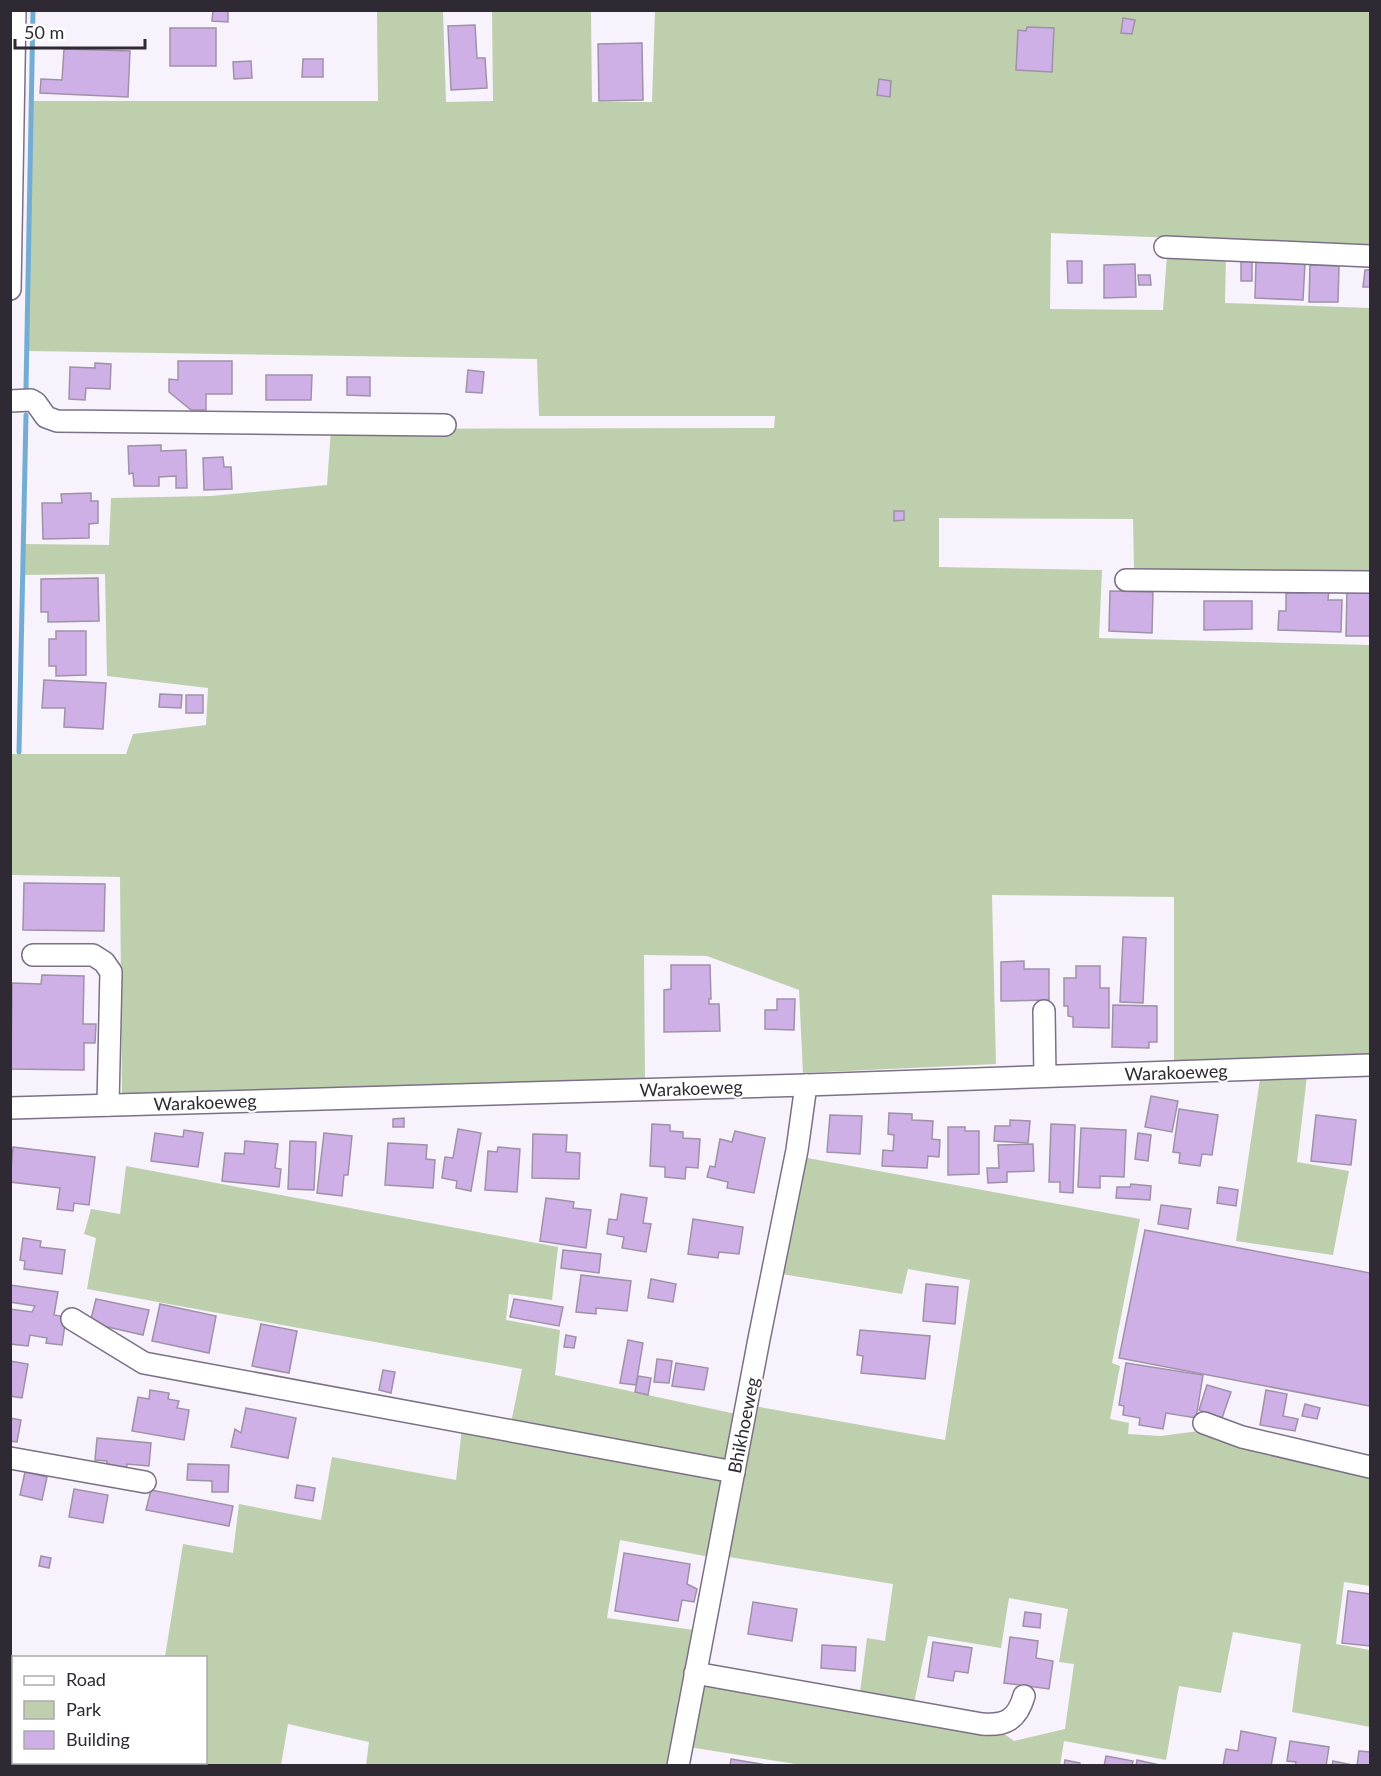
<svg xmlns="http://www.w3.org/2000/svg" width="1381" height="1776" font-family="Lato,sans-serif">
	<rect width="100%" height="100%" fill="#f7f2fc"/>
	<g fill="#becfae">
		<path d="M377 11H443L446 102 493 101 492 11H591L592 102H652L655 11H1370V246L1051 233 1050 309 1163 310 1167 255H1226L1225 303 1370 308V574L1134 570 1133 519 939 518V567L1102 570 1099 638 1370 645V1060L1174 1065V897L992 895 996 1064 803 1073 799 990 707 956 644 955 645 1081 122 1096 120 877 11 875V754H126L133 734 206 725 208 688 107 676 105 574 22 575 23 544 109 545 111 498 211 496 327 485 331 429 774 428 775 416H539L537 359 27 351 31 101H378Z"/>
		<path d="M1307 1076 1297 1162 1349 1171 1333 1255 1236 1241 1260 1079Z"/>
		<path d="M802 1157 1140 1219 1112 1363 1120 1366 1110 1419 1129 1423 1128 1434 1161 1436 1199 1431 1370 1474V1586L1344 1582 1336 1644 1370 1650V1727L1292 1712 1301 1644 1233 1632 1221 1693 1179 1686 1166 1760 1064 1741 1060 1766 802 1765 689 1747 700 1680 908 1720 1003 1733 1014 1741 1065 1729 1074 1664 1059 1662 1068 1609 1009 1598 1001 1648 928 1636 914 1703 860 1692 867 1638 885 1641 893 1584 723 1556 754 1406 945 1440 970 1280 908 1269 902 1294 782 1274Z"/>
		<path d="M126 1166 558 1247 552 1300 509 1294 506 1320 560 1330 555 1375 736 1414 727 1466 511 1423 522 1369 87 1289 96 1238 84 1234 91 1209 120 1214Z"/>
		<path d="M462 1428 726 1476 710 1557 620 1540 607 1618 694 1630 668 1765H366L369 1742 288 1724 281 1765H11L10 1676H14V1762H206V1658L165 1657 183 1544 233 1553 239 1504 321 1520 332 1457 456 1480Z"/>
	</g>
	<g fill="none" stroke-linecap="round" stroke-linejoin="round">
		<g stroke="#74add4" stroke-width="5">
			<path d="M26 389 33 10"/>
			<path d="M19 752 26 415"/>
		</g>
	</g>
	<g fill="#ceb0e6" stroke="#9e91a8" stroke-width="1.5">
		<path d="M213 10H228V22L212 21Z"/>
		<path d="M1123 18 1135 20 1132 34 1121 33Z"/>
		<path d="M475 25 477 58H485L487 88 451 90 448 26Z"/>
		<path d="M1027 27 1054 28 1052 72 1016 70 1018 30 1026 31Z"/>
		<rect x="170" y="28" width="46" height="38"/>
		<path d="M642 43 643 100 599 101 598 44Z"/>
		<path d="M64 49 130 51 128 97 40 93 41 79 62 80Z"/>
		<path d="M303 59H323V77H302Z"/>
		<path d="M251 61 252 78 234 79 233 62Z"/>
		<path d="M879 79 891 81 890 97 877 95Z"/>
		<path d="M1067 261H1082V283H1068Z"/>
		<rect x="1241" y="261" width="11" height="20"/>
		<path d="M1256 261 1305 263 1303 300 1255 298Z"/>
		<path d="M1135 264 1136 297 1104 298V265Z"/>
		<path d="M1310 265 1339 266 1338 302H1309Z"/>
		<path d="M1365 270H1370V287H1363Z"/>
		<path d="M1138 275H1150L1151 285H1139Z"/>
		<path d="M178 361H232V394H206V410H191L169 392V379L178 380Z"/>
		<path d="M95 363 111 364 110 389 86 388 85 400 69 399 70 367 95 368Z"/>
		<path d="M468 370 484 372 482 393 466 392Z"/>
		<path d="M266 375H312L311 400H266Z"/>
		<path d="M347 377H370V396L347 395Z"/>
		<path d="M161 445V451L186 450 187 488H176V476L159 477V486H134L133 473 129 474 128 446Z"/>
		<path d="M223 457 224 467H231L232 489 204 490 203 458Z"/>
		<path d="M91 493V501H98V523L89 524V538L43 539 42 503H62L61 494Z"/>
		<path d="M894 511H904V520L894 521Z"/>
		<path d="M98 578 99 621 48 622V612H41V579Z"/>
		<path d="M1305 588H1329L1328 600H1342L1341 632 1278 630 1279 611H1286V593H1305Z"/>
		<path d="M1347 590H1370V636H1346Z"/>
		<path d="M1110 591 1153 592 1152 633 1109 631Z"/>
		<path d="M1204 601H1252V629L1204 630Z"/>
		<path d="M56 631H86V675L56 676V666H49V639H56Z"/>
		<path d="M44 680 106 683 103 729 64 727 65 708H42Z"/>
		<path d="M160 694 182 695 181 708 159 707Z"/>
		<rect x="186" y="695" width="17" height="18"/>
		<path d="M24 883 105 884 104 931 23 930Z"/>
		<path d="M1123 937 1146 938 1143 1003 1120 1002Z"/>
		<path d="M1024 961V969H1049V1000L1001 1001V962Z"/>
		<path d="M671 965H710L711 999H709V1004H719L720 1031 664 1032V990L671 989Z"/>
		<path d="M1076 966H1100V988H1109V1028L1073 1027V1017L1068 1016V1006H1064V978H1076Z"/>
		<path d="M42 975 84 976 83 1024H96L95 1043H84V1070L11 1069 12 983 41 984Z"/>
		<path d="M777 999H795L794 1030 765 1029V1010H777Z"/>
		<path d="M1113 1005 1157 1006V1042H1149V1048L1112 1047Z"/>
		<path d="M1151 1096 1178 1101 1172 1132 1145 1127Z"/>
		<path d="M1179 1109 1218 1115 1212 1155 1202 1154 1200 1166 1179 1163 1180 1153 1173 1152Z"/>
		<path d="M889 1113 912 1114V1120L933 1121 932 1139 940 1140 939 1157 928 1156 927 1168 882 1166 883 1150 893 1151 894 1135 888 1134Z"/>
		<path d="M830 1115 862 1116 860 1154 827 1152Z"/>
		<path d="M1316 1115 1356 1120 1351 1165 1311 1161Z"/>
		<path d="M404 1118V1127H393V1119Z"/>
		<path d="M1010 1120 1030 1121 1028 1143 994 1141 995 1126H1010Z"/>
		<path d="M652 1124 670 1125V1131L683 1132V1138L700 1139 698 1168 686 1167 685 1179 665 1177V1167L650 1166Z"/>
		<path d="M1051 1124 1075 1125 1073 1193 1060 1192V1182H1049Z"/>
		<path d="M948 1127H965V1131H979V1174L948 1175Z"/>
		<path d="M1081 1128 1126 1130 1124 1177 1100 1176V1188L1078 1187Z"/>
		<path d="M458 1129 481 1133 471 1191 456 1188 457 1181 442 1178 445 1157 453 1158Z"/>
		<path d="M184 1130 203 1133 198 1167 151 1161 155 1133 183 1137Z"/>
		<path d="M735 1131 765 1138 754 1193 727 1188 728 1182 707 1177 710 1166 715 1167 720 1139 732 1142Z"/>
		<path d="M324 1133 352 1136 348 1175H344L342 1196 317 1193Z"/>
		<path d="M1138 1133 1151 1135 1148 1161 1135 1159Z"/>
		<path d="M533 1134 567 1135 566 1152 580 1153 579 1179 532 1178Z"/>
		<path d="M245 1141 278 1144 275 1168 281 1169 279 1187 222 1181 225 1153 244 1154Z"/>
		<path d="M290 1141 316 1142 314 1190 288 1189Z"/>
		<path d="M388 1143 427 1145 426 1159 435 1160 433 1188 385 1185Z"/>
		<path d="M1033 1144 1034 1171 1007 1172V1182L988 1183 987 1168H999L998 1145Z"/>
		<path d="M13 1147 95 1157 89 1205 74 1203 73 1211 57 1209 60 1188 10 1182Z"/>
		<path d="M498 1147 520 1149 517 1192 485 1190 488 1151 497 1152Z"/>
		<path d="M1131 1184 1151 1186 1150 1200 1116 1198 1117 1187H1130Z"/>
		<path d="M1219 1187 1238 1190 1236 1206 1217 1203Z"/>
		<path d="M621 1194 647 1198 643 1223 651 1224 646 1252 622 1248 624 1237 607 1234 609 1219 617 1220Z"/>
		<path d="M546 1198 574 1202 573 1208 591 1210 586 1248 540 1241Z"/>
		<path d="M1161 1205 1191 1209 1188 1229 1158 1224Z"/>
		<path d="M693 1219 743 1227 739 1254 719 1252 718 1258 688 1254Z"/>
		<path d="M1145 1230 1370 1273V1406L1119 1358Z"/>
		<path d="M23 1238 41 1241 40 1247 65 1250 62 1274 24 1269 25 1261 20 1260Z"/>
		<path d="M563 1250 601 1254 599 1273 561 1268Z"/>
		<path d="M581 1275 631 1281 627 1311 596 1308V1314L576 1312Z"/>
		<path d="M651 1279 676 1284 673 1302 648 1298Z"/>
		<path d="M926 1284 958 1287 955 1324 923 1321Z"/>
		<path d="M10 1285 58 1292 54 1315 66 1317 62 1345 46 1343 47 1338 30 1335 28 1346 10 1344V1309L32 1312 35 1306 10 1302Z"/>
		<path d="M96 1299 149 1310 143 1335 90 1323Z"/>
		<path d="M514 1299 563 1307 559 1326 510 1317Z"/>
		<path d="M160 1304 216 1316 209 1353 152 1341Z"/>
		<path d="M261 1324 297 1331 289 1373 252 1366Z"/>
		<path d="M860 1330 930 1336 925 1379 861 1373 863 1356 857 1355Z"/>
		<path d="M566 1335 576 1337 574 1348 564 1347Z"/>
		<path d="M628 1340 643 1343 636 1385 620 1383Z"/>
		<path d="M657 1359 672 1361 669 1383 654 1382Z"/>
		<path d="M10 1361 28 1364 22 1398 10 1396Z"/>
		<path d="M676 1363 708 1368 704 1390 672 1386Z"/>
		<path d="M1126 1363 1203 1375 1196 1418 1166 1413 1163 1429 1139 1425 1140 1418 1123 1415 1124 1406 1119 1405Z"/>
		<path d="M383 1370 395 1372 391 1393 379 1390Z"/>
		<path d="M638 1376 651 1378 648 1395 635 1392Z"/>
		<path d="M1207 1385 1231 1392 1222 1418 1199 1410Z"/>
		<path d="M150 1390 169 1393 168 1399 179 1401 177 1408 189 1410 184 1440 132 1431 138 1397 149 1399Z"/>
		<path d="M1266 1390 1287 1394 1283 1416 1298 1419 1295 1431 1260 1425Z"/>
		<path d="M1305 1404 1320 1408 1317 1419 1302 1416Z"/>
		<path d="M246 1408 296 1418 288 1458 231 1447 235 1429 241 1433Z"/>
		<path d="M10 1418 21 1420 17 1442 10 1441Z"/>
		<path d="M97 1438 151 1443 149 1466 127 1464 126 1472 106 1470 107 1461 95 1460Z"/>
		<path d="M188 1464 229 1465 228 1492H212V1481L187 1480Z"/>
		<path d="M25 1472 47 1477 42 1500 20 1495Z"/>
		<path d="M297 1485 315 1488 313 1501 295 1498Z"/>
		<path d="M74 1489 108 1495 103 1523 69 1517Z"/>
		<path d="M151 1490 233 1506 229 1526 146 1510Z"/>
		<path d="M624 1553 690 1564 687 1584 697 1589 694 1602 682 1600 678 1621 615 1611Z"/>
		<path d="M41 1556 51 1558 49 1568 39 1566Z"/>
		<path d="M1348 1591 1370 1594V1646L1342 1643Z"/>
		<path d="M753 1602 797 1609 792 1641 748 1634Z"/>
		<path d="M1025 1612 1041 1614 1040 1628 1023 1626Z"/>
		<path d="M1010 1637 1038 1641 1036 1658 1053 1661 1049 1689 1004 1683Z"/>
		<path d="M933 1642 972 1648 968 1673 955 1671 953 1681 928 1677Z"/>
		<path d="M822 1645 856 1647 855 1671 821 1668Z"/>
		<path d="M1241 1731 1276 1738 1271 1766H1223L1226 1749 1238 1751Z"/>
		<path d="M1290 1741 1329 1747 1326 1766H1295L1296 1762 1287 1761Z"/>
		<path d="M1359 1751 1370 1752V1766H1357Z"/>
		<path d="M1106 1756 1133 1761 1132 1766H1104Z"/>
		<path d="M731 1759 772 1766H730Z"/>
		<path d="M1065 1760 1080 1763 1079 1766H1064Z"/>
		<path d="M1137 1760 1164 1766H1136Z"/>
		<path d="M1333 1761 1353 1765V1766H1332Z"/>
	</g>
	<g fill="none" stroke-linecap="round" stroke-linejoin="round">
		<defs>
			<g id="minor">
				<path d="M1165 247 1370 256"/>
				<path d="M10 289 15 10"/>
				<path d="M10 401 31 400 36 403 46 417 57 421 445 425"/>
				<path d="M1126 580 1370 582"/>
				<path d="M33 955H93L104 962 111 972 108 1105"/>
				<path d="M1044 1011 1045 1076"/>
				<path d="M10 1108 806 1085 1370 1065"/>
				<path d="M72 1319 144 1363 734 1472"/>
				<path d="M1204 1423 1242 1437 1370 1467"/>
				<path d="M10 1458 145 1482"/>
				<path d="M695 1673 982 1724C1005 1726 1017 1720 1024 1696"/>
				<path d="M678 1766 759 1339 797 1150 806 1085"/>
			</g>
		</defs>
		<use href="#minor" stroke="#7c7086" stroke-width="24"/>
		<use href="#minor" stroke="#fff" stroke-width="21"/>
	</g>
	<g text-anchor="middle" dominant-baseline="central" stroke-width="4.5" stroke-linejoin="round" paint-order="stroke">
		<g font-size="18" fill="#2e2932" stroke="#fff">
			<text transform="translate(1176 1072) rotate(-2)">Warakoeweg</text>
			<text transform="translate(691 1088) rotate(-2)">Warakoeweg</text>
			<text transform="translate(205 1102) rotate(-2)">Warakoeweg</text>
			<text transform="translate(743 1425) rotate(-79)">Bhikhoeweg</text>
		</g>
	</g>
	<rect width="1381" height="1776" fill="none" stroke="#2e2932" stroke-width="24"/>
	<rect x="12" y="1656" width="195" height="108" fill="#ffffff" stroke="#aba9ad" stroke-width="1.5"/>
	<rect x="24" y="1676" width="30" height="9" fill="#ffffff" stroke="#aba9ad" stroke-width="1.5"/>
	<text x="66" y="1686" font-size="18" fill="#2e2932">Road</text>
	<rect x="24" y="1701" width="30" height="18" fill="#becfae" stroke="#aba9ad" stroke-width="1.5"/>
	<text x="66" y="1716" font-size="18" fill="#2e2932">Park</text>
	<rect x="24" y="1731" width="30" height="18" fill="#ceb0e6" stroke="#aba9ad" stroke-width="1.5"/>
	<text x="66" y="1746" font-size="18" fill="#2e2932">Building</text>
	<path d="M15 39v9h130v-9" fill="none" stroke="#2e2932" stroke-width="3"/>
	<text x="24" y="39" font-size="18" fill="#2e2932" stroke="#ffffff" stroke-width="4.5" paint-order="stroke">50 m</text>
</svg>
